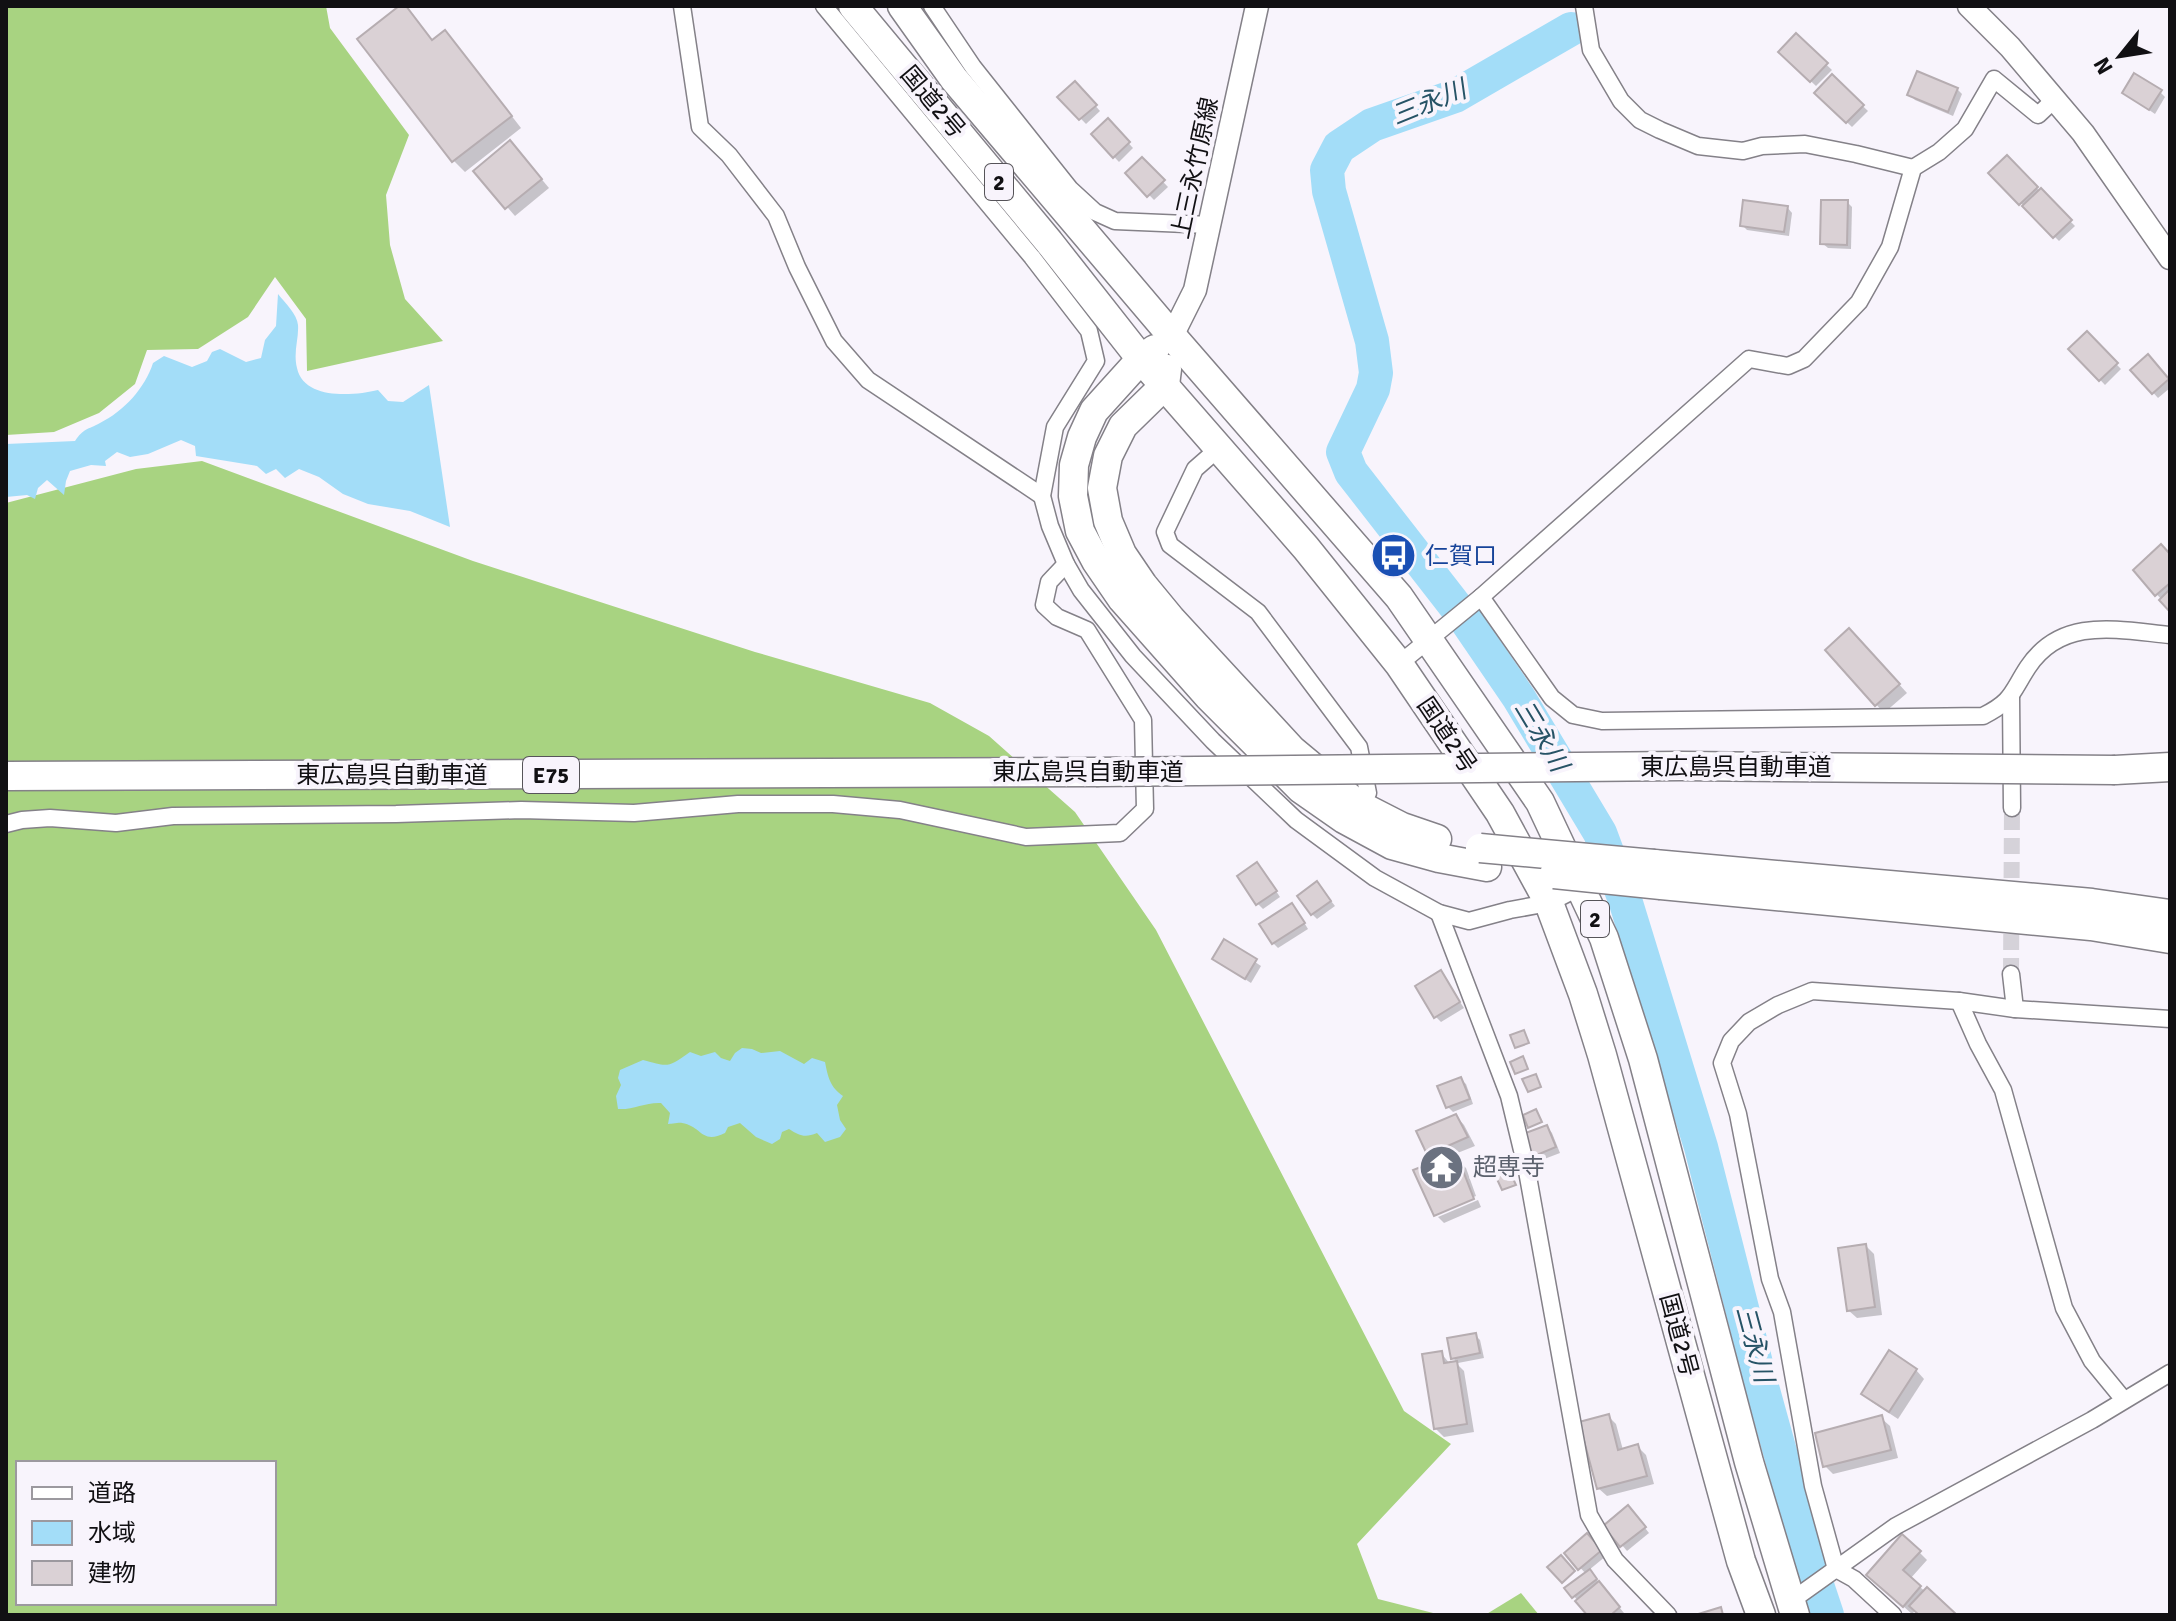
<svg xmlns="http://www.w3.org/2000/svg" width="2176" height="1621" font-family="Signika,'Noto Sans JP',sans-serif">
	<rect width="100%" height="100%" fill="#f8f4fc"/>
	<g fill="#a8d381" fill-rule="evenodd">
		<path d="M6 6H326L330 28 409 135 386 195 390 245 405 299 443 341 307 371 306 319 275 277 248 317 198 349 147 350 135 384 99 413 54 432 6 435Z"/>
		<path d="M202 461 473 561 755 652 930 703 989 736 1075 812 1156 930 1404 1411 1451 1444 1357 1544 1378 1599 1441 1615H6V503L136 469ZM18 1463H274V1603H18Z"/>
		<path d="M1521 1593 1539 1615H1485Z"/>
	</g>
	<g fill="#a3ddf8">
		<path d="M278 294C285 303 297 314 298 325 299 339 293 352 297 368 304 400 353 396 378 390L388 401 403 402 429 385 450 527 410 511 368 504 343 494 319 477 299 469 285 478 276 469 266 474 257 466 196 456 195 446 181 440 148 454 130 457 117 452 105 461 106 466 91 465 70 471 66 481 64 495 47 480 38 488 35 499 27 495 6 497V444L75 441C84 428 87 430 100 423 124 411 145 388 153 363L164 356 192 367 207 361 212 352 220 349 246 362 261 358 265 340 276 326Z"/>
		<path d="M742 1048 752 1049 761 1053 780 1051 804 1064 812 1058 825 1062C828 1077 830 1087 843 1096L837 1105 840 1120 846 1129 840 1137 825 1142 817 1133C805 1138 800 1136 789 1129L782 1132 780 1139 772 1144 756 1137 740 1123 728 1127 725 1133C701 1145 702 1126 682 1123 681 1122 669 1124 668 1124L670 1113 661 1103C646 1102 633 1110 618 1109L616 1096 621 1085 618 1078 620 1070 643 1060C669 1067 667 1068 690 1052L701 1056 715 1052 721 1058 730 1061 735 1053Z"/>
	</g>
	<g fill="#0003">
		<path d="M402 6 414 16 434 42 445 33 456 44 521 128 465 172 454 161 360 39Z"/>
		<path d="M1796 36 1832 70 1816 86 1780 52Z"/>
		<path d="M1832 77 1868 111 1852 127 1816 93Z"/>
		<path d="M1075 83 1100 111 1086 124 1060 97Z"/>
		<path d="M1957 89 1962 94 1953 116 1915 100 1910 95Z"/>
		<path d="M2160 92 2165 97 2155 114 2124 93Z"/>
		<path d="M1108 121 1133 148 1119 162 1093 134Z"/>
		<path d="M518 151 549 188 515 216 476 171Z"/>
		<path d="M2006 158 2075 226 2059 241 1991 173Z"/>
		<path d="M1142 160 1168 187 1154 200 1128 173Z"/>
		<path d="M1847 202 1852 207 1851 249 1828 248 1822 243Z"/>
		<path d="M1787 207 1792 213 1789 236 1747 230 1742 225Z"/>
		<path d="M2087 334 2121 369 2105 385 2071 349Z"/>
		<path d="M2153 362 2170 382V388L2158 398 2133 370Z"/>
		<path d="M2170 556V609L2135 570Z"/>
		<path d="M1857 638 1907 693 1884 713 1827 650Z"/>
		<path d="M1262 870 1280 897 1263 909 1258 904Z"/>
		<path d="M1317 883 1335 906 1317 919 1312 914Z"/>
		<path d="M1297 911 1308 929 1278 948 1273 943Z"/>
		<path d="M1225 942 1261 966 1251 983 1214 959Z"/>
		<path d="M1441 973 1464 1008 1441 1022 1436 1017Z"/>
		<path d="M1460 1079 1466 1084 1473 1104 1453 1112 1448 1107 1440 1087Z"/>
		<path d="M1456 1116 1464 1125 1475 1146 1450 1156 1452 1162 1457 1160 1466 1168 1476 1196 1436 1213V1215L1416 1171 1433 1164Z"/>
		<path d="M1547 1127 1552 1133 1560 1153 1539 1161 1534 1156Z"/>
		<path d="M1478 1200 1481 1207 1444 1223 1438 1217Z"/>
		<path d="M1866 1246 1874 1254 1882 1315 1857 1318 1848 1310Z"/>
		<path d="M1475 1335 1480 1340 1484 1358 1458 1363 1453 1358Z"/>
		<path d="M1441 1353 1450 1364 1458 1363H1456L1464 1371 1474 1432 1444 1437 1435 1428Z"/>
		<path d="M1916 1370 1924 1379 1898 1419 1872 1402 1863 1394Z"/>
		<path d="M1608 1416 1616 1424 1623 1450 1638 1447 1646 1455 1654 1484 1607 1496 1598 1488Z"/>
		<path d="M1881 1418 1890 1426 1898 1458 1833 1474 1825 1466Z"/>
		<path d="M1633 1513 1649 1533 1627 1551 1606 1526Z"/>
		<path d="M1592 1540 1606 1556 1589 1570 1624 1613 1622 1615H1590L1567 1588 1586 1574 1567 1553Z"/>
		<path d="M1919 1552 1927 1560 1910 1579 1954 1615H1922L1916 1610 1912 1614 1877 1583Z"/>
	</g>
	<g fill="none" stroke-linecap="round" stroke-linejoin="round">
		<path stroke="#a3ddf8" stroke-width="34" d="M1571 29 1455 96 1372 125 1339 147 1327 170 1329 191 1372 341 1376 373 1373 389 1343 452 1351 472 1463 616 1519 698 1600 833 1626 903 1701 1147 1761 1383 1816 1582 1827 1615"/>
	</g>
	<g fill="#dad1d5" stroke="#b6adb1" stroke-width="2">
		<path d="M399 6H406L432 40 445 30 512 116 452 162 357 39Z"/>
		<path d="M1796 33 1828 63 1810 82 1778 52Z"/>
		<path d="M1917 71 1958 88 1948 112 1907 95Z"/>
		<path d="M2134 73 2162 90 2149 110 2122 93Z"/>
		<path d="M1832 74 1864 105 1846 123 1814 93Z"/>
		<path d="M1075 81 1097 105 1079 120 1057 97Z"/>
		<path d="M1108 118 1130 142 1113 158 1091 134Z"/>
		<path d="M510 140 542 179 505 209 473 171Z"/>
		<path d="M2007 155 2038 187 2019 205 1988 173Z"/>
		<path d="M1142 157 1165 180 1147 197 1125 173Z"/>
		<path d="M2041 188 2072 220 2053 238 2022 206Z"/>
		<path d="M1743 200 1788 206 1784 232 1740 226Z"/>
		<path d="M1821 200H1848L1847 245 1820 244Z"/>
		<path d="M2087 331 2118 363 2099 381 2068 349Z"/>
		<path d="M2148 354 2169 379 2152 394 2130 370Z"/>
		<path d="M2161 544 2170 554V583L2155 596 2133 570Z"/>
		<path d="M2170 589V612L2159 600Z"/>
		<path d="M1849 628 1900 684 1875 706 1825 650Z"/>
		<path d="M1257 862 1277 891 1256 905 1237 876Z"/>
		<path d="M1317 881 1331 901 1311 915 1297 896Z"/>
		<path d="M1292 903 1305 923 1272 944 1259 924Z"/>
		<path d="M1224 939 1257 959 1245 979 1212 959Z"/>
		<path d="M1441 970 1460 1002 1434 1018 1415 986Z"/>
		<path d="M1524 1030 1529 1043 1515 1048 1510 1035Z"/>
		<path d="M1523 1056 1528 1069 1515 1074 1510 1062Z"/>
		<path d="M1536 1074 1541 1087 1528 1092 1522 1079Z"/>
		<path d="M1461 1077 1470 1099 1446 1108 1437 1086Z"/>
		<path d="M1536 1109 1542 1122 1528 1128 1523 1115Z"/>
		<path d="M1456 1114 1468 1137 1443 1148 1449 1161 1458 1158 1474 1199 1434 1216 1413 1170 1431 1163 1416 1131Z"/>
		<path d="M1547 1125 1556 1147 1532 1157 1523 1134Z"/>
		<path d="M1510 1172 1516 1185 1502 1190 1496 1177Z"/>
		<path d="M1866 1244 1875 1307 1847 1311 1838 1248Z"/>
		<path d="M1476 1333 1480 1353 1451 1359 1447 1338Z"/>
		<path d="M1889 1350 1917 1369 1889 1412 1861 1394Z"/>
		<path d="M1442 1351 1444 1363 1457 1361 1467 1424 1434 1429 1422 1354Z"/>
		<path d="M1609 1414 1618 1450 1638 1444 1647 1476 1597 1489 1579 1422Z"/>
		<path d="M1882 1415 1891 1450 1823 1467 1815 1433Z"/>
		<path d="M1628 1505 1646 1527 1620 1547 1603 1526Z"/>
		<path d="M1587 1533 1602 1550 1578 1570 1564 1553Z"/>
		<path d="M1902 1534 1921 1551 1903 1570 1921 1586 1903 1607 1866 1575Z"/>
		<path d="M1561 1555 1575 1571 1562 1583 1547 1567Z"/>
		<path d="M1590 1569 1597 1579 1572 1598 1564 1588Z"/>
		<path d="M1599 1581 1620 1607 1611 1615H1587L1575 1601Z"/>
		<path d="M1927 1587 1957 1615H1919L1909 1606Z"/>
		<path d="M1721 1607 1723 1615H1695Z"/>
	</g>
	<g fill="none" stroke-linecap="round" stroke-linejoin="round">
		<path stroke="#d5d2d9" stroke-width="16" stroke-dasharray="16 8" stroke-linecap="butt" d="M2011 974 2012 808"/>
		<defs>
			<g id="street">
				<path d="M682 6 700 127 729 155 776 216 797 267 834 341 868 380 1042 496"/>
				<path d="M824 6 1032 257 1089 331 1096 361 1055 427 1042 496 1050 526 1066 564 1081 590 1133 656 1213 741 1296 820 1375 878 1439 913 1469 921 1510 910 1549 903 1580 887"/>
				<path d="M932 6 973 67 1070 189 1095 212 1115 221 1210 225"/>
				<path d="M1584 6 1591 50 1621 101 1640 120 1660 130 1698 146 1743 151 1762 146 1805 144 1856 154 1913 168"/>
				<path d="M1219 448 1195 469 1165 532 1170 545 1258 612 1359 747 1368 793"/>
				<path d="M1481 597 1552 698 1573 715 1602 721 1983 716C2013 701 2011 693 2028 667 2062 616 2118 630 2170 635"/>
				<path d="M1399 664 1481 597 1749 359 1788 366 1804 359 1859 302 1890 247 1913 168 1939 152 1965 129 1994 79 2038 115 2054 100"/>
				<path d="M2011 697 2012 808"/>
				<path d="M6 824 22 820 50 818 116 823 173 816 396 814 521 810 634 813 738 804H833L900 810 1026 837 1120 833 1145 809 1143 720 1087 630 1057 617 1044 605 1049 582 1066 564"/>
				<path d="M1439 913 1509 1096 1527 1171 1589 1515 1615 1560 1668 1615"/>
				<path d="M2011 974 2015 1009"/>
				<path d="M1959 1001 1978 1044 2003 1090 2064 1308 2092 1361 2124 1400"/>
				<path d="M1788 1606 1791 1601 1896 1526 2092 1420 2170 1373"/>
				<path d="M1893 1615 1854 1579 1836 1569 1813 1486 1782 1312 1770 1279 1738 1114 1722 1063 1731 1041 1749 1022 1778 1005 1812 991 1959 1001 2015 1009 2170 1019"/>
			</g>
			<g id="secondary">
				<path d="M1969 6 2010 47 2083 133 2170 258"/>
				<path d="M1172 336 1195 290 1257 6"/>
			</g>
			<g id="highway">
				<path d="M853 6 1049 242 1141 359 1306 548 1399 664 1500 813 1549 903 1583 994 1602 1055 1741 1561 1761 1615"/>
				<path d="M902 6 954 79 1172 336 1399 597 1540 802 1604 938 1643 1059 1749 1462 1795 1615"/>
				<path d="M1155 349 1141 359 1094 411 1082 437 1074 465 1073 496 1080 531 1096 561 1122 599 1208 696 1301 789 1344 819 1392 845 1439 858 1487 867"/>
				<path d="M1167 369 1165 385 1123 426 1108 456 1102 488 1108 521 1122 554 1143 585 1171 619 1292 750 1357 804 1402 827 1437 839"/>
				<path d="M2115 770 2170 767"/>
				<path d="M6 776 1096 772"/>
				<path d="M1654 864 2092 903 2170 914"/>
				<path d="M1661 885 2091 926 2170 939"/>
			</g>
		</defs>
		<use href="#street" stroke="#848188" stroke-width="19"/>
		<use href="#secondary" stroke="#848188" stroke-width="25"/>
		<use href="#highway" stroke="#848188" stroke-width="31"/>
		<use href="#street" stroke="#fff" stroke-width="16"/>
		<use href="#secondary" stroke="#fff" stroke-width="22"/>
		<use href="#highway" stroke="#fff" stroke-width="28"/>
		<defs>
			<g id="highway-bridge">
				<path d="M1096 772 1681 766 2115 770"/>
				<path d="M1480 848 1654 864"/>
				<path d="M1554 874 1661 885"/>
			</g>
		</defs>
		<use href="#highway-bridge" stroke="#848188" stroke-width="31" stroke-linecap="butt"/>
		<use href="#highway-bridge" stroke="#fff" stroke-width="28"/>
	</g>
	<defs>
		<symbol id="bus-disc" viewBox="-11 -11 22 22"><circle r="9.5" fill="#1a4fb4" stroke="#f8f4fc"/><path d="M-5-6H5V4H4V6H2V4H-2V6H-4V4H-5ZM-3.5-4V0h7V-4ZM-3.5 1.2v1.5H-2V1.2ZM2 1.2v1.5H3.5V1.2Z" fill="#fff"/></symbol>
		<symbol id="temple-disc" viewBox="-11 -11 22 22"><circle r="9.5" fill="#6b7280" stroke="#f8f4fc"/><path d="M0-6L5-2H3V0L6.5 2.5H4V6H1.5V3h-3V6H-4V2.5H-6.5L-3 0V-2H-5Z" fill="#fff"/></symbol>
	</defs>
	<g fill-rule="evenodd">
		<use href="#bus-disc" x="1368" y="530" width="51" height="51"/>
		<use href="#temple-disc" x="1416" y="1142" width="51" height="51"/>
	</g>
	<g text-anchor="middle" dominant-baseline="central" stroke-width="8" stroke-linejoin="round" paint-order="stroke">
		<g fill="#f8f4fc" stroke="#565459" stroke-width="2">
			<rect x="985" y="164" width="28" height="36" rx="6"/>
			<rect x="523" y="757" width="56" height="36" rx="6"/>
			<rect x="1581" y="901" width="28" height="36" rx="6"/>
		</g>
		<g font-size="22" font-weight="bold" fill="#111013">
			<text x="999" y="182">2</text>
			<text x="551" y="775">E75</text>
			<text x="1595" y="919">2</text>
		</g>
		<g font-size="24" fill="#111013" stroke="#f8f4fc">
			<text transform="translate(933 102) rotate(50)">国道2号</text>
			<text transform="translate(1195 168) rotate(-78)">上三永竹原線</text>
			<text transform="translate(1447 735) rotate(56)">国道2号</text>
			<text x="1736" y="767">東広島呉自動車道</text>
			<text x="1088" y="772">東広島呉自動車道</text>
			<text x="392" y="775">東広島呉自動車道</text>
			<text transform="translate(1679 1335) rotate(75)">国道2号</text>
		</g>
		<g font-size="24" fill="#164399" stroke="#f8f4fc" text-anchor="start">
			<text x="1425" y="556">仁賀口</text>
		</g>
		<g font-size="24" fill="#5b616d" stroke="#f8f4fc" text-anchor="start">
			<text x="1473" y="1167">超専寺</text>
		</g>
		<g font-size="26" font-style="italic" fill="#265366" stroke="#f8f4fc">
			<text transform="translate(1429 103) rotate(-22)">三永川</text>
			<text transform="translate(1541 736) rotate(59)">三永川</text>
			<text transform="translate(1754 1344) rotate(75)">三永川</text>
		</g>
	</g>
	<rect width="2176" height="1621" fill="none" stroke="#111013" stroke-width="16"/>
	<rect x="16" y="1461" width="260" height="144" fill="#f8f4fc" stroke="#9c999f" stroke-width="2"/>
	<rect x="32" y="1487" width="40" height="12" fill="#ffffff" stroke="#9c999f" stroke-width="2"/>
	<text x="88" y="1501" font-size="24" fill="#111013">道路</text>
	<rect x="32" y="1521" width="40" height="24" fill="#a3ddf8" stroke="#9c999f" stroke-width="2"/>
	<text x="88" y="1541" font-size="24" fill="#111013">水域</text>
	<rect x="32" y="1561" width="40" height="24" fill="#dad1d5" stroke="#9c999f" stroke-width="2"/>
	<text x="88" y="1581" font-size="24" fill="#111013">建物</text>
	<g transform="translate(2120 56) rotate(240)" stroke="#f8f4fc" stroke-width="6" paint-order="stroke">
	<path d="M0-6L14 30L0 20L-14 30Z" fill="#111013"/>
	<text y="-12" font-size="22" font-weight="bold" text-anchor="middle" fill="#111013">N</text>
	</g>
</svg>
